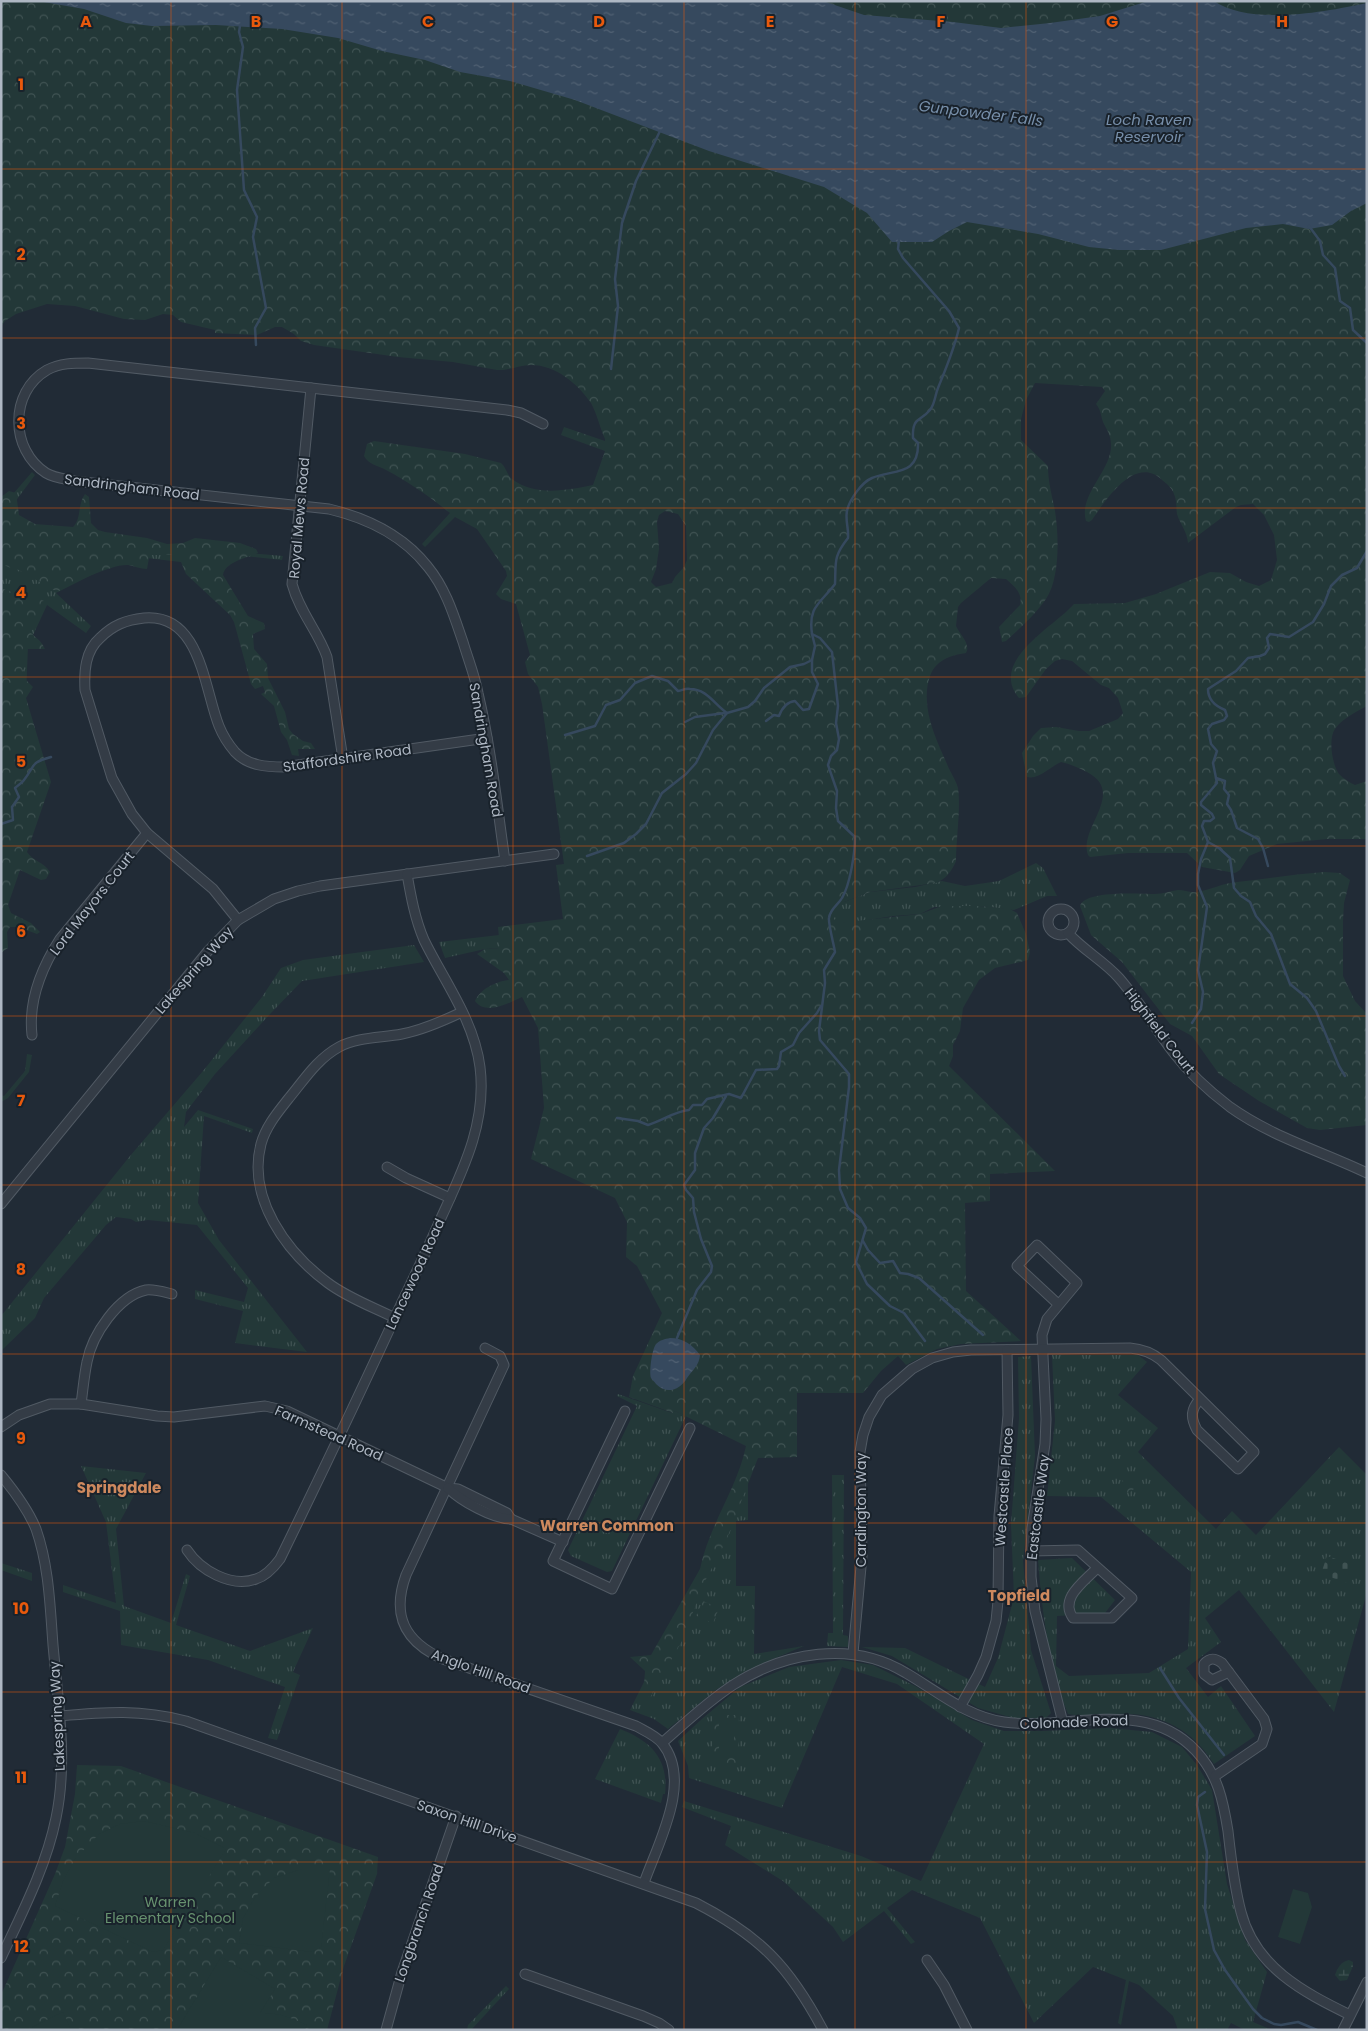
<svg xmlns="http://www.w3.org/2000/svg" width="1368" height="2031" font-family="Poppins,sans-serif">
	<defs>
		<pattern id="grass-tufts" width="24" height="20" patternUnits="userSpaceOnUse" patternTransform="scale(1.25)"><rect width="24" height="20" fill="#233838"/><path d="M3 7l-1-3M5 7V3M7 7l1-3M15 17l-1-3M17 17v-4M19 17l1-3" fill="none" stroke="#405353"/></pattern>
		<pattern id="forest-crowns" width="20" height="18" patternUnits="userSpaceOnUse" patternTransform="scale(1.25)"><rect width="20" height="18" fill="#233838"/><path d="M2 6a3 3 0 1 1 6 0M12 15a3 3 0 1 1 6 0" fill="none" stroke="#405353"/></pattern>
		<pattern id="wetland-marsh" width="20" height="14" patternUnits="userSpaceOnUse" patternTransform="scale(1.25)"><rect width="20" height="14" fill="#233838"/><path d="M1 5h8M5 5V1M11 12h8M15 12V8" fill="none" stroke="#405353"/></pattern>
		<pattern id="cemetery-stones" width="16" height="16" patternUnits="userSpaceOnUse" patternTransform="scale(1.25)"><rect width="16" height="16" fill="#233838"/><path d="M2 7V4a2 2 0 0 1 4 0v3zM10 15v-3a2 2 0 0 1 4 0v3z" fill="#405353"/></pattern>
		<pattern id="water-ripples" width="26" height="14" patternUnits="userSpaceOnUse" patternTransform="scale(1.25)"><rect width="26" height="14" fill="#36495e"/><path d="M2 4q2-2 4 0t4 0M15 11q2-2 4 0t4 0" fill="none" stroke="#516173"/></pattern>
	</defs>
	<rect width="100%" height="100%" fill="#212b36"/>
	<g fill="url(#grass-tufts)">
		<path d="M32 472 35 475 6 514 47 535 283 556 282 560 245 556 224 567 129 556 56 593 91 626 86 633 47 605 28 646 26 696 1 612V508Z"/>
		<path d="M1036 863 1043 868 1057 896H1047L1014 910 980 906 934 907 920 914 893 916 855 922 485 949 445 958 439 942 806 900 844 902 870 892 915 887 942 881 965 886 999 881Z"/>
		<path d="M414 945 424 962 302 981 271 1013 215 1074 186 1112 184 1127 198 1110 253 1129 252 1133 204 1116 198 1203 219 1240 307 1352 235 1343 243 1311 195 1299V1290L244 1302 248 1288 197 1225 148 1220 136 1222 131 1219 116 1217 106 1225 44 1298 35 1318 1 1351V1316L130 1156 203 1071 262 997 281 968 303 960Z"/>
		<path d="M27 1054 32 1055 29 1072 8 1098 1 1102V1095L4 1096 25 1071Z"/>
		<path d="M1052 1355H1138L1147 1362 1118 1395 1158 1428 1138 1452 1216 1529 1232 1511 1256 1535 1339 1447 1367 1475V1592L1334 1712 1239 1590 1205 1618 1221 1642 1186 1668 1208 1697 1221 1686 1255 1736 1214 1764C1192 1729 1159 1712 1117 1714 1100 1715 1084 1717 1068 1714 1049 1666 1042 1612 1038 1560L1072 1558 1115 1600 1105 1613 1057 1616 1056 1666 1069 1676 1149 1673 1188 1649 1191 1572 1101 1497 1047 1496 1055 1421Z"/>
		<path d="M1031 1356 1035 1456 1023 1561 1031 1650 1051 1713 1046 1718 1017 1719 978 1708 892 1656 862 1647 905 1648 985 1687 998 1658 1014 1597 1011 1524 1019 1418 1018 1357Z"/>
		<path d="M618 1394 672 1413 675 1411 686 1416 612 1571 607 1572 571 1556 568 1550 637 1406 617 1396Z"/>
		<path d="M81 1466 146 1473 116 1529 124 1606 171 1623 186 1574 190 1576 176 1625 250 1651 313 1628 293 1672 300 1675 277 1740 268 1738 285 1687 208 1660 121 1645 120 1611 63 1592V1585L116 1603 106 1522Z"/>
		<path d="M748 1474V1520L736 1521V1586H755L754 1654 804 1646 773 1659 717 1689 668 1729 654 1719 630 1710Z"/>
		<path d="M832 1475H844L843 1635 848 1636V1647L827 1646 828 1633H833Z"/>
		<path d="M1 1563 32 1573V1581L1 1570Z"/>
		<path d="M841 1660 873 1665 915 1686 972 1720 1004 1731H1043L1110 1728 1152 1732 1182 1747 1197 1765 1212 1790 1227 1884 1245 1940 1267 1972 1253 2022 1272 2030H1245L1231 2023 1227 2030H1178L1173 2016 1139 1985 1129 1981 1121 2025 1118 2023 1126 1980 1093 1967 1034 2023 980 1918 912 1890 887 1908 915 1942 911 1944 884 1911 843 1942 833 1927 783 1881 725 1845 731 1826 682 1807 684 1801 861 1856 921 1881 984 1744 897 1684 842 1667 782 1808 689 1778 688 1766 678 1741 703 1718 740 1687 789 1667Z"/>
		<path d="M620 1729C651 1741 669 1759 665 1794H663L661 1803 595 1779Z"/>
		<path d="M506 1986 509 1989 471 2030H467L468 2025Z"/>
	</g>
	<g fill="url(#forest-crowns)" fill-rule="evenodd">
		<path d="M1 1H1367V706C1356 712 1343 718 1335 729 1328 739 1332 764 1339 774 1343 778 1350 783 1355 785L1367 781V839H1327L1277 844 1249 856 1240 870 1235 873 1202 867 1187 853H1128L1090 857 1088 855C1078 828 1127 793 1087 772 1079 768 1070 764 1061 762 1051 766 1039 780 1027 777L1022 753 1033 736 1041 728 1056 727 1079 731H1089L1118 719 1123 713 1118 698 1109 688 1101 685 1072 661 1062 659 1055 661 1046 669 1026 697 1019 698C988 661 1054 627 1074 604L1125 603 1156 594 1210 572 1230 573 1246 582 1259 586 1271 580 1277 560 1274 535 1264 515 1253 504 1241 505 1236 507 1188 543C1187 531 1180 524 1177 514 1176 507 1177 501 1174 494 1172 488 1167 484 1162 480 1135 454 1105 501 1092 520L1089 522 1086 521C1078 495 1113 469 1111 444 1111 436 1107 430 1103 422 1101 416 1101 410 1096 404L1105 391 1102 387 1035 383 1026 400 1021 419V440L1048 466C1048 482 1052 495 1055 511 1059 536 1060 578 1046 599 1035 615 1020 628 1006 641L1002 642 999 627 1020 605C1023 593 1014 586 1006 579L991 578 961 603 958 607 956 626C960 635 971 644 966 653 951 655 936 660 930 676 920 706 935 737 947 764 950 772 956 780 958 788 961 808 956 840 956 861 952 871 946 879 936 883L870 892 844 902H822L837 923 920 914 942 906H980L1010 909 1017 913 1026 934 1030 952 1028 960 995 968 979 980 963 1008 960 1031 953 1045V1056L949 1066 1055 1171 990 1174V1201L965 1203 966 1291 1021 1341 961 1344 937 1349 906 1365 898 1356 881 1371 863 1393H797V1457L758 1458 726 1541 703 1585 683 1639 651 1696 643 1699 645 1671 630 1657 651 1655 700 1569C709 1525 737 1489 746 1446L675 1411 673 1413 629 1397 633 1376 662 1313 637 1266 626 1257 627 1222 615 1198 531 1159 544 1108 538 1028 522 997C509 1003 486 1016 475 1001 480 989 497 981 509 980L504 973 477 954 485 949 500 948 498 927 563 919 556 865 564 864 542 704 538 687 528 674 525 662 530 655 516 604 501 599 496 594 507 576 506 571 477 529 455 517 425 547 422 544 450 513C430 497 409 482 386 470 377 465 369 465 364 456L367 444 374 441 465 454 501 463C506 467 507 475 512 479 535 497 568 490 593 485L605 451 561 435 564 427 605 441V439C600 428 597 414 591 403 578 384 556 365 531 365 519 365 509 371 497 370L453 362 398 357 314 345 301 341 294 334 282 327H275L257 335 215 333V330L181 322 173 315 163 314 145 320 124 319 75 306 47 304 16 314 5 321 1 327ZM665 511 678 514 686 526 687 560 684 567 675 577 672 583 656 587 651 582 656 569 659 549 657 522 659 515Z"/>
		<path d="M9 491 16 493 19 515 35 524 73 527C82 518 77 505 85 494L89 497 91 523 98 530 105 532 147 538 167 544 183 543 195 538 240 543 256 549 258 553C247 558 225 562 223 575L248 616 264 623 265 629 253 634 254 649 267 664 268 678 285 712 289 729 293 734 303 741 311 743 315 749H298L299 756 292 755 287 740 281 732 274 706 261 694 265 692 263 686 255 689 251 684 234 622 230 615 186 574 181 562 173 555H151L149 558 147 569C141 569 134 566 128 565 111 564 72 584 57 592L19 570 8 567 1 563V497Z"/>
		<path d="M1 588C15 595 31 594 44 601L45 604 39 617 27 616 24 624C29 635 40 637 45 649H25L21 651 20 655 24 678 33 687 26 698 51 782 27 852C33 861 45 863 50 872L46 879 41 880 20 870 8 905 11 913 31 923 40 932 37 934 18 927H10L7 932 8 948 1 953Z"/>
		<path d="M1324 872 1340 873 1350 880 1344 903 1343 921V976L1355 1001 1367 1014V1125L1320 1130 1307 1128 1259 1101 1219 1074 1192 1036 1170 1024 1122 962 1091 935 1080 906C1085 890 1140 894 1155 894 1163 894 1170 891 1178 890 1184 890 1190 893 1197 892 1210 890 1223 883 1237 882 1266 879 1295 874 1324 872Z"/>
		<circle cx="1128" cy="1485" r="7"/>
		<path d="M703 1601 719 1608 713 1623 696 1616Z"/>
		<path d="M713 1715H739L738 1767 713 1766Z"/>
		<path d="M77 1765 121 1766 378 1857 377 1874 344 1966 327 2030H11L1 2028V1995L55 1874 65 1847 75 1794Z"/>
	</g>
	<path fill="url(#wetland-marsh)" d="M1349 1960 1353 1962V1966L1347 1980 1340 1981 1335 1975C1337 1968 1342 1961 1349 1960Z"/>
	<path fill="url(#cemetery-stones)" d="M1327 1556 1354 1565 1348 1583 1321 1574Z"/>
	<g fill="#233838">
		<rect x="719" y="1724" width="15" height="33"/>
		<path d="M144 1821 195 1833 226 1849 163 1950 153 1952 55 1906 63 1881 75 1859 99 1834 120 1824Z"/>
		<path d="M302 1869H330L321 1947 312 1952 239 1943 243 1918 256 1896 274 1878Z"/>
		<path d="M1293 1889 1308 1893 1312 1907 1300 1944 1278 1937Z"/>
		<path d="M221 1957 275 1989 260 2013C278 2012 292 2018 307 2025L305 2030H177Z"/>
		<path d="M63 2012 71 2030H26Z"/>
	</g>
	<g fill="url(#water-ripples)">
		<path d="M38 1H823L864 15 953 22 1001 28 1050 23 1100 16 1148 1H1214C1251 26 1325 12 1367 3V203L1351 211 1332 225 1309 229 1283 224 1246 228 1161 250H1119L1089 247 1038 234 967 222 949 231 932 242H892L867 213 824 187 709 151 575 100 510 81 460 72 425 60 382 51 338 38 282 29 216 25 152 26 126 23 84 9Z"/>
		<path d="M670 1338C683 1338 693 1345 700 1355 699 1366 693 1369 687 1378 680 1390 667 1395 656 1384 655 1382 652 1380 651 1378 649 1372 652 1349 656 1344 660 1340 665 1339 670 1338Z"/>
	</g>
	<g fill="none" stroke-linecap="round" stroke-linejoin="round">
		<g stroke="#36495e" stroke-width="2.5">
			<path d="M240 26 239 32 243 47 237 90 244 190 257 217 253 237 266 308 255 328 256 345"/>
			<path d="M1309 226 1320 241 1323 255 1335 268 1340 301 1350 308 1353 330 1367 343"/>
			<path d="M899 240 898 249 903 258 949 311 959 328C954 350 946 368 938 388 935 395 935 404 930 410 920 422 912 417 913 438L918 443C919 476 894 469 872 478 862 482 849 500 847 511 845 520 849 529 848 538 833 557 836 562 835 584 820 604 808 606 812 634L820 638 832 652 838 706 836 723 839 739 837 750 831 756 828 765 837 791 836 808 838 821 855 837C855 853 850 885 842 898 838 905 830 909 829 918 828 923 834 945 835 952L824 970 825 983 819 1031 820 1040 849 1074V1087L839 1170 840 1189 848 1208 860 1218 866 1228 856 1262 867 1284 890 1306 904 1313 925 1341"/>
			<path d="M611 369 618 306 615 279 622 223 636 181 660 131"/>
			<path d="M766 721 774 715 779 716C782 708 786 702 795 701L803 710 809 709 818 684 812 672V660"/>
			<path d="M685 722 695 717 725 713"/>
			<path d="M565 735 595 726 606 705 620 700 635 683 652 676 668 681 678 691C683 690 686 688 690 689 707 689 714 704 727 713"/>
			<path d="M1216 778 1225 781 1224 789 1229 795 1227 804 1231 810 1237 828 1258 839 1263 848 1268 866"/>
			<path d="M1 824 13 820 12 807 19 797 15 788C18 785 22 783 24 780 36 764 30 763 51 757"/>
			<path d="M1208 842 1219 848 1230 858 1234 888 1241 896 1250 902 1256 916 1271 934 1290 984 1307 998 1316 1011 1339 1066 1345 1076"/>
			<path d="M587 856 624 843 636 834 646 824 662 793 686 774 696 763 713 730 727 713 748 707 755 701 764 688 790 667 804 664 812 660 815 646 812 634"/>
			<path d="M1192 1023 1201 1009 1203 992 1198 970 1207 907 1198 885V874L1201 859 1208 842 1202 826 1204 821H1210L1214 818 1212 814 1201 805V802L1217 783 1213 763 1217 751 1211 744 1208 729 1212 724 1224 720 1227 716 1225 710C1215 706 1208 699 1208 689L1236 671 1248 658 1260 656 1265 654 1269 648 1267 638 1270 634 1289 637 1313 622 1324 604 1331 586 1342 575 1357 568 1367 551"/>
			<path d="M617 1118 638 1121 648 1125C662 1121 675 1111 689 1110L693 1105H702L707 1099 729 1094 741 1098 756 1070 777 1069 779 1066 781 1052 793 1045 799 1033 817 1013 821 1006"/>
			<path d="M863 1241 868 1250 880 1263 893 1261 900 1273 908 1274 919 1278 983 1335"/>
			<path d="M677 1338 697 1290 711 1272 712 1266 701 1239 694 1212 693 1198 686 1190 684 1185 695 1170V1153L704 1128 713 1118 726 1096"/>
			<path d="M1160 1668 1179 1698 1224 1755"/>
			<path d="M1205 1792 1198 1797 1197 1805 1207 1852 1205 1909 1214 1950 1225 1970 1253 2009 1262 2018 1274 2024 1281 2025 1298 2022 1317 2030"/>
		</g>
		<defs>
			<g id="minor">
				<path d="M311 388 292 584C300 613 318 631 327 657L343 759"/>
				<path d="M505 861C497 805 491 748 478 693 475 676 468 659 463 642 454 616 446 589 428 567 403 535 367 518 329 509L75 481C66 479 54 478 46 473 10 450 9 392 47 370 60 363 74 363 88 363L507 410 521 413 543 424"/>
				<circle cx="1061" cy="922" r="13"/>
				<path d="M238 920 213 889 147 833 132 814 112 778 85 690C84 672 85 651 100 638 113 625 126 620 144 618 201 613 204 689 219 726 223 736 229 745 235 752 248 766 267 767 284 767L487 738"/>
				<path d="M1068 933C1083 950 1104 961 1119 978 1139 1001 1155 1028 1173 1052 1189 1073 1209 1091 1230 1107 1272 1137 1321 1151 1367 1173"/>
				<path d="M32 1035C28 1000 42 967 60 939L147 833"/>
				<path d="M387 1167 406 1178 450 1198"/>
				<path d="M1 1204 208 951 238 920 274 899 298 891 320 886 554 854"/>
				<path d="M1058 1304 1017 1266 1037 1245 1077 1283 1047 1319 1042 1335 1046 1419 1045 1444 1032 1528 1031 1551V1577L1035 1611 1063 1723"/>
				<path d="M395 1318C373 1307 348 1298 328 1283 286 1252 247 1198 261 1144 266 1126 278 1112 289 1098 304 1080 317 1059 339 1047 358 1037 381 1038 402 1034 423 1030 443 1021 462 1012"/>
				<path d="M485 1348 500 1356 504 1365 406 1575C391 1616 405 1642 443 1659L636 1726C645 1731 655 1735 662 1743 693 1781 658 1843 644 1883"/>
				<path d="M81 1404C83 1390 84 1376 87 1362 92 1335 118 1296 146 1290 154 1289 164 1292 172 1294"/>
				<path d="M625 1411 553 1561 612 1589 690 1428"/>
				<path d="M1 1427 19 1415 50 1404H81L157 1416 174 1417 265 1406 287 1411 448 1488 458 1489 507 1513 511 1519"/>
				<path d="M1 1475C15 1492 28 1509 36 1529 49 1566 50 1606 53 1645 58 1702 68 1761 56 1818 46 1867 22 1913 1 1958"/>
				<path d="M448 1488C461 1501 493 1519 511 1519L563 1542"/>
				<path d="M187 1550C200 1570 231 1588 256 1579 266 1576 274 1567 280 1559 322 1473 363 1387 403 1300 416 1273 429 1246 441 1218 463 1170 487 1122 480 1067 474 1020 444 981 424 940 415 919 411 897 407 874"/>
				<path d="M1031 1551 1078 1550 1132 1598 1112 1618H1073C1059 1598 1084 1582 1097 1568"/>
				<path d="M853 1653 862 1556 860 1452 863 1435 869 1417 882 1395 912 1369 932 1358 953 1352 971 1350 1130 1348C1142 1349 1151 1352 1161 1360L1254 1452 1238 1469 1197 1430C1190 1417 1191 1409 1200 1399"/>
				<path d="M960 1707 978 1675 986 1657 996 1621 998 1601 999 1516 1008 1415 1007 1350"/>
				<path d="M59 1716C106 1712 140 1709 186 1721L696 1903C760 1936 789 1966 823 2030"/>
				<path d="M662 1743C685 1723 707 1702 733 1685 784 1652 852 1640 906 1673 937 1691 967 1717 1004 1722 1068 1731 1145 1696 1196 1751 1218 1775 1223 1800 1228 1831 1231 1858 1234 1886 1241 1912 1255 1967 1303 1992 1350 2015"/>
				<path d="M1215 1776 1262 1744 1267 1729 1264 1719 1222 1663C1215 1658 1210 1657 1204 1664V1674L1212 1680 1229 1672"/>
				<path d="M927 1960 944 1985 967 2030"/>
				<path d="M525 1974 643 2016 659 2023 669 2030"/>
				<path d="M386 2030 402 1972 456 1816"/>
				<path d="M1343 2030 1367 1982"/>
			</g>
		</defs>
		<use href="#minor" stroke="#515a64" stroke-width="11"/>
		<use href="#minor" stroke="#343c46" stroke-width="9"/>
	</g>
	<path fill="none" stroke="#e8590c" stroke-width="1" stroke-opacity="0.55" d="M171 1V2030M342 1V2030M513 1V2030M684 1V2030M855 1V2030M1026 1V2030M1197 1V2030M1 169H1367M1 338H1367M1 508H1367M1 677H1367M1 846H1367M1 1016H1367M1 1185H1367M1 1354H1367M1 1523H1367M1 1692H1367M1 1862H1367"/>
	<g text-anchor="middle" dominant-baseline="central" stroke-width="4" stroke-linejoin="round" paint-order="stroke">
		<g font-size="14" fill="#aeb7c3" stroke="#19222b">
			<text transform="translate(132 487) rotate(7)">Sandringham Road</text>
			<text transform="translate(299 518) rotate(-85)">Royal Mews Road</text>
			<text transform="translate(486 750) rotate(80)">Sandringham Road</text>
			<text transform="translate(347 758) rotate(-8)">Staffordshire Road</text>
			<text transform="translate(92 903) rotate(-52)">Lord Mayors Court</text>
			<text transform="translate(194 970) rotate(-49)">Lakespring Way</text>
			<text transform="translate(1160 1031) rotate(52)">Highfield Court</text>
			<text transform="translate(415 1274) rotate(-65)">Lancewood Road</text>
			<text transform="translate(329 1433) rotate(24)">Farmstead Road</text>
			<text transform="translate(1004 1487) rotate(-86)">Westcastle Place</text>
			<text transform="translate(1038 1507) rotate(-83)">Eastcastle Way</text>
			<text transform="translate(861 1510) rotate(-90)">Cardington Way</text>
			<text transform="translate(481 1671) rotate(20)">Anglo Hill Road</text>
			<text transform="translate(57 1716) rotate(-93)">Lakespring Way</text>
			<text transform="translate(1074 1722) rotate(-2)">Colonade Road</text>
			<text transform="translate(467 1821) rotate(19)">Saxon Hill Drive</text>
			<text transform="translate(419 1923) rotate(-71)">Longbranch Road</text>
		</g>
		<g font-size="14" fill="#67926f" stroke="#19222b">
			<text x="170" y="1902">Warren<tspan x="170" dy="16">Elementary School</tspan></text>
		</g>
		<g font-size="15" font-style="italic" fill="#778faa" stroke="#19222b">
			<text transform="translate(981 113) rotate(7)">Gunpowder Falls</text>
			<text x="1149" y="119">Loch Raven<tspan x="1149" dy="17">Reservoir</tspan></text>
		</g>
		<g font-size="15" font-weight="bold" fill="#ce895e" stroke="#19222b">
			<text x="119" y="1487">Springdale</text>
			<text x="607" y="1525">Warren Common</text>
			<text x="1019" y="1595">Topfield</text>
		</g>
	</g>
	<g font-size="16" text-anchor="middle" font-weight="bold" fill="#e8590c" stroke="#19222b" stroke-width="4" stroke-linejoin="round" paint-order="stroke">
		<text x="86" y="27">A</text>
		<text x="256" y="27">B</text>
		<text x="428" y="27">C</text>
		<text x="599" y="27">D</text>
		<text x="770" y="27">E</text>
		<text x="941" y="27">F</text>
		<text x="1112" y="27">G</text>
		<text x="1282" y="27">H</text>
		<text x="21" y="90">1</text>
		<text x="21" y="260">2</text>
		<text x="21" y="429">3</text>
		<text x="21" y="598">4</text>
		<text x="21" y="767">5</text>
		<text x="21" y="937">6</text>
		<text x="21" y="1106">7</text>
		<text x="21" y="1275">8</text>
		<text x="21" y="1444">9</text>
		<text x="21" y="1614">10</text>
		<text x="21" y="1783">11</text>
		<text x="21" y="1952">12</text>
	</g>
	<rect width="1368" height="2031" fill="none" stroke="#aeb7c3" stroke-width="5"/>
</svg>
